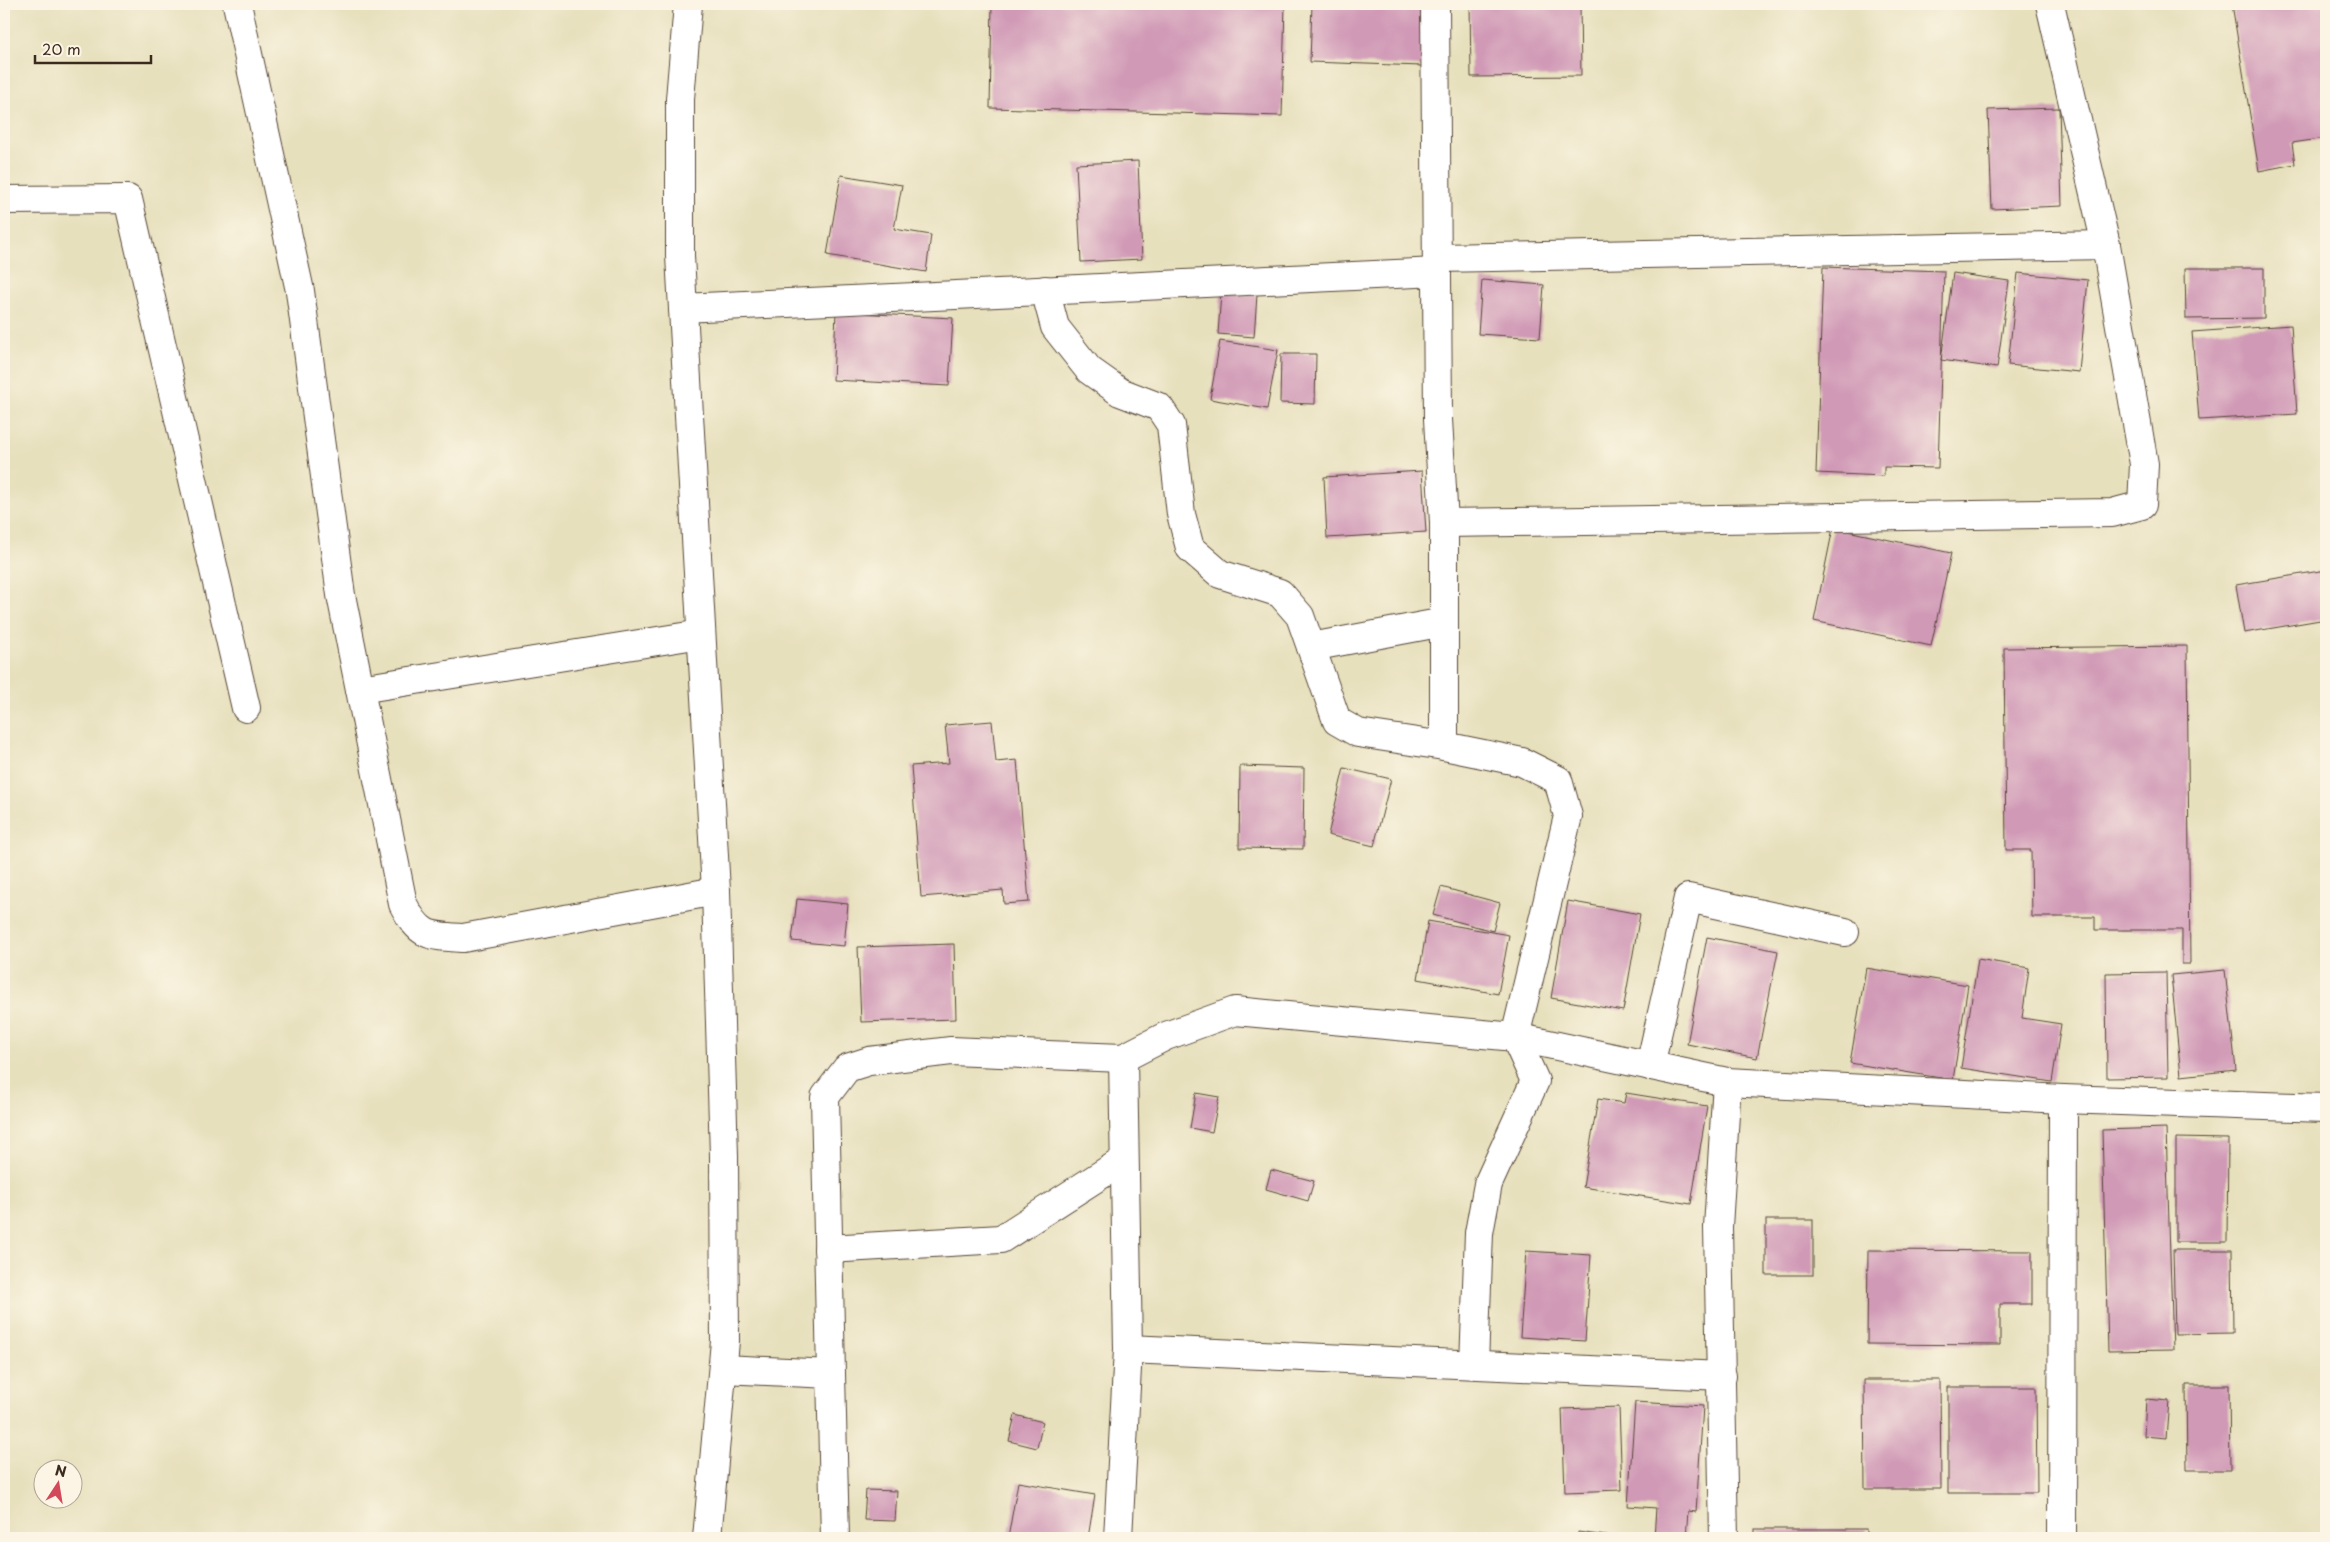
<svg xmlns="http://www.w3.org/2000/svg" width="2330" height="1542" font-family="'Playpen Sans',sans-serif">
	<rect width="100%" height="100%" fill="#fcf5e5"/>
	<filter id="ink" filterUnits="userSpaceOnUse"><feTurbulence type="fractalNoise" baseFrequency=".02" numOctaves="2"/><feDisplacementMap in="SourceGraphic" scale="10" xChannelSelector="R" yChannelSelector="G"/><feConvolveMatrix kernelMatrix="1 2 1 2 8 2 1 2 1" color-interpolation-filters="sRGB"/></filter>
	<filter id="wash" filterUnits="userSpaceOnUse"><feTurbulence type="fractalNoise" baseFrequency=".0096" numOctaves="4" result="noise"/><feDisplacementMap in="SourceGraphic" scale="20" xChannelSelector="R" yChannelSelector="G"/><feGaussianBlur stdDeviation="1.12" result="paint"/><feColorMatrix in="noise" values="0 0 0 0 0 0 0 0 0 0 0 0 0 0 0 0 0 1.4 0 .05"/><feComposite in="paint" operator="in"/></filter>
	<g filter="url(#wash)">
		<rect width="100%" height="100%" fill="#e7e0bd"/>
		<g id="blocks">
			<g fill="#d099b6">
				<path d="M992 4H1285L1282 116 990 108Z"/>
				<path d="M1312 4H1424L1422 66 1310 62Z"/>
				<path d="M1470 4H1580L1581 76 1471 77Z"/>
				<path d="M2232 4H2326V138L2292 143 2295 164 2259 171Z"/>
				<path d="M2059 108 2062 206 1992 209 1988 110Z"/>
				<path d="M1138 161 1142 259 1081 262 1076 164Z"/>
				<path d="M841 175 902 185 894 229 931 235 926 272 827 255Z"/>
				<path d="M1823 267 1944 271 1938 468 1884 467V476L1816 473Z"/>
				<path d="M2185 268H2264V318L2186 319Z"/>
				<path d="M1953 273 2009 281 1997 368 1941 360Z"/>
				<path d="M2018 273 2088 280 2079 372 2008 365Z"/>
				<path d="M1482 280 1544 285 1540 338 1478 334Z"/>
				<path d="M1221 293 1257 295 1254 337 1218 334Z"/>
				<path d="M836 312 953 318 949 386 833 380Z"/>
				<path d="M2291 325 2297 414 2199 420 2192 332Z"/>
				<path d="M1220 341 1278 350 1267 409 1210 399Z"/>
				<path d="M1281 354H1316L1315 404 1280 403Z"/>
				<path d="M1422 471 1426 532 1327 538 1324 477Z"/>
				<path d="M1833 528 1951 553 1931 646 1814 621Z"/>
				<path d="M2326 570V619L2244 633 2236 585Z"/>
				<path d="M2187 646 2190 964H2182V930H2095V917H2032L2031 850H2006L2004 648Z"/>
				<path d="M992 721 996 762 1017 760 1029 902 1004 904 1003 890 921 897 911 766 949 763 945 725Z"/>
				<path d="M1240 766 1304 768 1303 849 1239 848Z"/>
				<path d="M1344 768 1391 779 1374 846 1328 835Z"/>
				<path d="M1441 887 1500 903 1493 931 1433 915Z"/>
				<path d="M797 899 848 904 844 946 792 941Z"/>
				<path d="M1568 901 1640 914 1623 1011 1551 998Z"/>
				<path d="M1428 921 1509 935 1498 994 1418 979Z"/>
				<path d="M1707 937 1778 951 1757 1058 1687 1044Z"/>
				<path d="M954 944 956 1019 861 1022 858 947Z"/>
				<path d="M1978 959 2029 968 2022 1018 2061 1024 2052 1082 1961 1068Z"/>
				<path d="M1866 968 1968 985 1953 1080 1850 1063Z"/>
				<path d="M2225 970 2236 1070 2181 1076 2171 975Z"/>
				<path d="M2166 972 2168 1077 2107 1078 2106 973Z"/>
				<path d="M1196 1093 1219 1097 1212 1132 1190 1128Z"/>
				<path d="M1626 1093 1707 1106 1691 1204 1583 1187 1598 1099 1624 1103Z"/>
				<path d="M2166 1128 2173 1350 2108 1351 2102 1130Z"/>
				<path d="M2176 1138 2228 1139 2227 1242H2176Z"/>
				<path d="M1271 1170 1314 1181 1308 1201 1266 1189Z"/>
				<rect x="1766" y="1220" width="47" height="55"/>
				<path d="M1868 1250 2032 1251V1304H2000V1345L1867 1344Z"/>
				<path d="M2173 1250H2232L2233 1333 2175 1334Z"/>
				<path d="M1526 1251 1591 1255 1585 1341 1520 1337Z"/>
				<path d="M1864 1380H1940L1941 1489H1865Z"/>
				<path d="M2186 1385H2229L2230 1470H2187Z"/>
				<path d="M1948 1387H2036L2037 1493H1948Z"/>
				<path d="M2146 1399 2169 1401 2166 1438 2144 1436Z"/>
				<path d="M1635 1402 1703 1406 1696 1512 1688 1511 1686 1538H1654L1656 1508 1628 1506Z"/>
				<path d="M1619 1407 1622 1490 1565 1492 1562 1409Z"/>
				<path d="M1015 1415 1043 1422 1037 1448 1009 1441Z"/>
				<path d="M1018 1482 1095 1495 1088 1538H1008Z"/>
				<path d="M866 1490 897 1491 895 1521 864 1520Z"/>
				<rect x="1755" y="1529" width="111" height="9"/>
				<path d="M1578 1532 1613 1537V1538H1578Z"/>
			</g>
		</g>
	</g>
	<g filter="url(#ink)">
		<use href="#blocks" fill-opacity="0" stroke="#554536" stroke-width="1"/>
		<g fill="none" stroke-linecap="round" stroke-linejoin="round">
			<defs>
				<g id="minor">
					<path d="M237 4 300 291 341 595 403 904C420 937 429 936 463 938L716 891"/>
					<path d="M688 4 680 99V256L716 891 724 1156 725 1341 707 1538"/>
					<path d="M1435 4 1438 419 1444 523V746L1522 762 1558 780 1568 816 1515 1037 1535 1081 1488 1184 1479 1233 1474 1364"/>
					<path d="M4 200 128 199 246 708"/>
					<path d="M1437 258 2106 245"/>
					<path d="M1045 290 1055 327 1089 370 1120 392 1159 407 1171 425 1181 514 1190 548 1220 574 1280 593 1300 616 1337 721 1358 733 1444 746"/>
					<path d="M683 308 1437 272"/>
					<path d="M1444 523 2112 513 2142 505 2144 464 2106 245 2050 4"/>
					<path d="M1311 647 1444 622"/>
					<path d="M360 689 701 634"/>
					<path d="M1650 1066 1688 898 1845 932"/>
					<path d="M828 1249 1001 1239 1124 1160"/>
					<path d="M1128 1349 1722 1376"/>
					<path d="M723 1369 831 1374 835 1538"/>
					<path d="M831 1374 825 1097 847 1068 869 1061 951 1051 1123 1058 1166 1036 1235 1011 1515 1037 1727 1082"/>
					<path d="M1118 1538 1128 1349 1123 1058"/>
					<path d="M1724 1538 1718 1227 1727 1082 2063 1099 2326 1108"/>
					<path d="M2062 1538 2063 1099"/>
				</g>
			</defs>
			<use href="#minor" stroke="#554536" stroke-width="30"/>
			<use href="#minor" stroke="#fff" stroke-width="28"/>
		</g>
	</g>
	<rect width="2330" height="1542" fill="none" stroke="#fcf5e5" stroke-width="20"/>
	<g transform="translate(58 1484) rotate(12)"><circle r="24" fill="#fcf5e5" stroke="#afa495"/>
	<path d="M0-4L9 19L0 12L-9 19Z" fill="#d1495b"/>
	<text y="-8" font-size="14" font-weight="bold" text-anchor="middle" fill="#3b2a1e">N</text>
	</g>
	<path d="M35 55v8h116v-8" fill="none" stroke="#3b2a1e" stroke-width="2.5"/>
	<text x="42" y="55" font-size="15" fill="#3b2a1e" stroke="#fcf5e5" stroke-width="4" paint-order="stroke">20 m</text>
</svg>
